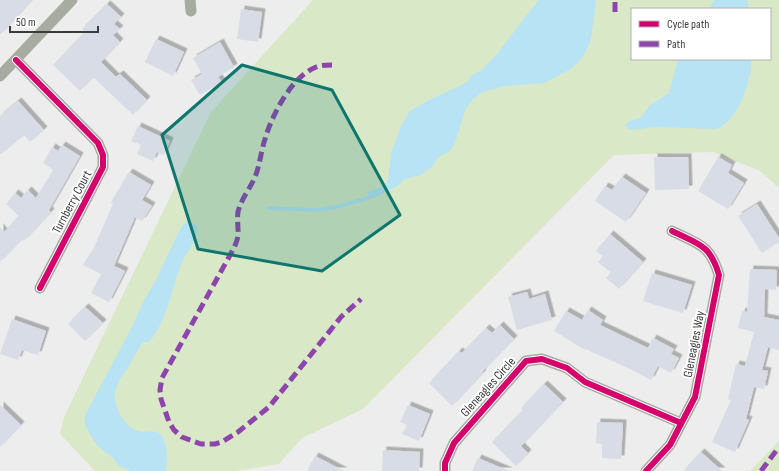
<svg xmlns="http://www.w3.org/2000/svg" width="779" height="471" font-family="'Sofia Sans Condensed',sans-serif">
	<defs>
		<filter id="shadow"><feDropShadow dx="3.5" dy="-3.5" stdDeviation="0" flood-color="#0004"/></filter>
	</defs>
	<rect width="100%" height="100%" fill="#ededed"/>
	<g fill="#d9e8c6" fill-rule="evenodd">
		<path d="M313 0H779V188L760 171 713 152 614 155 363 409 302 438 279 464 237 471H95L60 434 64 417 211 112ZM632 9H770V59H632Z"/>
		<path d="M779 440V471H750L779 441Z"/>
	</g>
	<g fill="#b8e3f5">
		<path d="M539 0H596L591 39 585 53 580 60 571 69 544 83 506 86 483 92 472 100 465 110 455 143 449 152 438 157 432 167 420 175 405 179 396 187 373 198H369L368 192 384 186 388 180 391 153 402 124 410 111 431 99 462 85 467 82 472 75 482 70 498 53 525 17Z"/>
		<path d="M714 0H747L749 9H709Z"/>
		<path d="M679 59H751C751 62 751 65 751 68 748 88 737 122 716 129L656 127 631 130 627 128 625 125 629 121 638 119 641 117 650 105 669 93 677 63Z"/>
		<path d="M189 221 197 226C200 237 188 250 183 260 171 287 169 319 149 342H143C138 349 134 357 130 364 124 374 116 382 115 394 113 406 125 428 138 431 145 433 153 430 159 433 167 437 169 464 165 471H131L119 466 114 459 98 446 93 439 85 426V415L133 325 144 300 156 280 180 229 185 223Z"/>
	</g>
	<g fill="none" stroke-linecap="round" stroke-linejoin="round">
		<path stroke="#b8e3f5" stroke-width="3.5" d="M268 208 318 210 336 207 369 198"/>
	</g>
	<g fill="#d8dce6" filter="url(#shadow)">
		<path d="M0 0H32L0 35Z"/>
		<path d="M107 4 121 17 114 24 120 29 113 35 120 42 101 62 116 77 120 74 147 100 133 115 93 77 80 91 53 65 85 32 82 29Z"/>
		<path d="M241 9 262 12 258 42 237 39Z"/>
		<path d="M156 39 184 52 173 76 145 62Z"/>
		<path d="M220 42 234 67 218 77 222 82 200 95 191 80 202 74 193 58Z"/>
		<path d="M18 101 44 130 30 142 24 135 0 155V116Z"/>
		<path d="M138 126 170 141 164 155 157 152 153 161 137 154 141 145 131 141Z"/>
		<path d="M62 145 80 156 49 210 51 212 24 241 22 239 0 262V227L4 232 19 216 6 204 15 193 21 198 28 190 36 198 53 170 43 163 52 147 58 151Z"/>
		<path d="M654 157H688L689 189 655 190Z"/>
		<path d="M718 157 732 165 728 173 744 183 728 209 698 191Z"/>
		<path d="M129 172 151 185 142 200 152 206 142 221 135 217 114 266 125 271 109 302 91 293 101 274 83 265 90 253 91 254 113 204 111 202Z"/>
		<path d="M622 177 646 193 626 222 595 201 605 186 612 190Z"/>
		<path d="M757 204 779 238V242L762 253 738 216Z"/>
		<path d="M610 234 643 262 619 289 606 278 611 273 598 262 603 257 596 251Z"/>
		<path d="M750 269 777 270 776 290 765 289 764 317 779 320V350L768 347 762 370 768 371 764 389 754 387 746 419 749 420 735 452 712 442 731 400 728 399 736 364 745 366 754 332 738 328 742 311 747 312Z"/>
		<path d="M652 273 692 285 683 313 643 301Z"/>
		<path d="M527 292 529 299 545 294 552 320 517 330 508 297Z"/>
		<path d="M85 307 103 323 85 341 68 324Z"/>
		<path d="M588 310 603 320 600 325 648 348 653 338 674 349 671 354 679 358 671 373 658 366 651 380 628 368 585 349V350L554 331 566 311 582 320Z"/>
		<path d="M12 319 46 331 38 355 22 350 18 360 0 354Z"/>
		<path d="M500 325 514 339 482 372 483 373 452 406 429 383 459 351 462 353 486 328 492 333Z"/>
		<path d="M544 384 563 402 521 446 528 453 516 466 492 442 523 410 521 408Z"/>
		<path d="M0 405 21 425 0 447Z"/>
		<path d="M408 405 430 414 419 441 402 434 407 425 400 422Z"/>
		<path d="M597 422 623 423 621 459 602 458V444L596 443Z"/>
		<path d="M383 450 420 452 419 471H382Z"/>
		<path d="M701 452 722 471H683Z"/>
		<path d="M315 456 344 471H307Z"/>
		<path d="M478 458 509 471H472Z"/>
	</g>
	<g fill="none" stroke-linecap="round" stroke-linejoin="round">
		<g stroke="#a7aba0" stroke-width="11">
			<path d="M190 0 191 11"/>
			<path d="M16 60 98 143 103 155V167L40 288"/>
			<path d="M0 76 72 0"/>
			<path d="M445 471V463L454 443 526 361 542 359 567 368 585 382 681 423"/>
			<path d="M646 471 670 445 695 397 719 275C710 244 698 244 672 231"/>
		</g>
		<g stroke="#8e44ad" stroke-width="5" stroke-dasharray="10 5" stroke-linecap="butt">
			<path d="M615 12V0"/>
			<path d="M332 65C326 65 320 65 314 68 291 78 272 115 265 139 261 151 260 165 255 177 250 189 241 199 238 212 237 219 238 224 238 230 239 237 236 243 234 248L162 378 160 390 161 399 169 422 174 430 182 437 201 444H215L222 442 238 432 269 407 341 317 361 299"/>
			<path d="M761 471 779 447"/>
		</g>
		<defs>
			<g id="cycleway">
				<path d="M16 60 98 143 103 155V167L40 288"/>
				<path d="M445 471V463L454 443 526 361 542 359 567 368 585 382 681 423"/>
				<path d="M646 471 670 445 695 397 719 275C710 244 698 244 672 231"/>
			</g>
		</defs>
		<use href="#cycleway" stroke="#fff" stroke-width="8"/>
		<use href="#cycleway" stroke="#d6006c" stroke-width="6"/>
	</g>
	<path fill="#0f766e" fill-opacity="0.2" stroke="#0f766e" stroke-width="3" stroke-linejoin="round" d="M242 65 332 90 400 215 322 271 198 249 162 135Z"/>
	<g text-anchor="middle" dominant-baseline="central" stroke-width="4" stroke-linejoin="round" paint-order="stroke">
		<g font-size="13" fill="#3b3c3c" stroke="#fff">
			<text transform="translate(72 202) rotate(-62)">Turnberry Court</text>
			<text transform="translate(694 344) rotate(-79)">Gleneagles Way</text>
			<text transform="translate(488 387) rotate(-48)">Gleneagles Circle</text>
		</g>
	</g>
	<rect x="631" y="8" width="140" height="52" fill="#ffffff" stroke="#b1b1b1"/>
	<rect x="639" y="21" width="20" height="6" fill="#d6006c" stroke="#b1b1b1"/>
	<text x="667" y="28" font-size="12" fill="#3b3c3c">Cycle path</text>
	<rect x="639" y="41" width="20" height="6" fill="#8e44ad" stroke="#b1b1b1"/>
	<text x="667" y="48" font-size="12" fill="#3b3c3c">Path</text>
	<path d="M10 26v6h88v-6" fill="none" stroke="#3b3c3c" stroke-width="2"/>
	<text x="16" y="26" font-size="12" fill="#3b3c3c" stroke="#ffffff" stroke-width="3" paint-order="stroke">50 m</text>
</svg>
